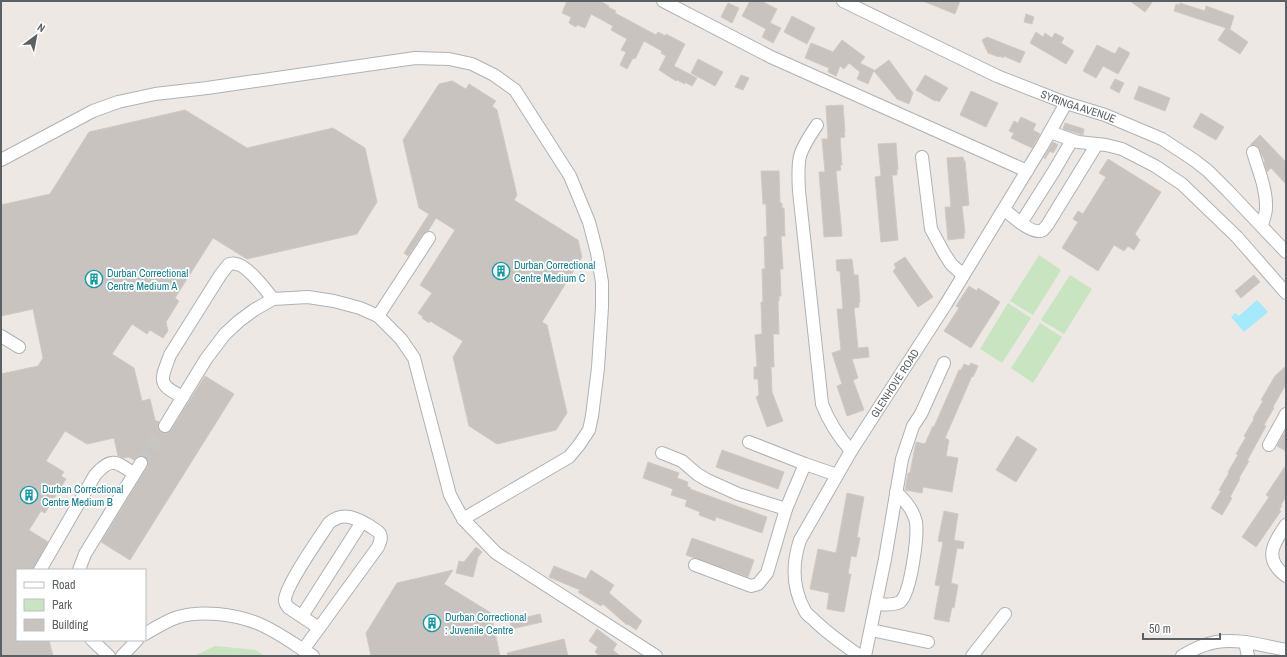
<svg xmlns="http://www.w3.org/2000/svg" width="1287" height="657" font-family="'Archivo Narrow',sans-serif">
	<rect width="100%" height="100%" fill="#ede8e3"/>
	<g fill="#c8e4c0">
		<path d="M1039 255 1061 270 1033 315 1010 301Z"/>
		<path d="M1070 275 1092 289 1064 334 1041 320Z"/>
		<path d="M1008 303 1031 318 1002 363 980 349Z"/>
		<path d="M1040 323 1062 337 1033 383 1011 368Z"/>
		<path d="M215 646 256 650 264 656H194Z"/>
	</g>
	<path fill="#a4e9fc" d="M1257 300 1268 312 1244 332 1231 317 1235 313 1239 316Z"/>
	<g fill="#c8c3bf" stroke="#d2c9c1">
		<path d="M567 1H600L609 6 608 7 616 11 615 13 656 35 658 32 666 36V34L685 44 674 66 697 78 692 86 685 82V84L677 80 676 81 659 70 666 56 661 53 662 51 644 41 635 59 633 58 627 69 620 65 626 52 621 50 627 39 611 30 613 26 591 14 585 28 577 25 576 27 569 23 571 17 562 13Z"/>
		<path d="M750 1H761L777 9 770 23 781 28 773 43 762 37 766 29 742 16Z"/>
		<path d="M923 1H960L955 14Z"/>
		<path d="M1130 1H1153L1145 12Z"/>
		<path d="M728 3 739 8 732 23 721 17Z"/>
		<path d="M1180 3 1205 11 1206 6 1234 16 1230 29 1228 28 1248 42 1240 54 1218 40 1226 28 1174 11 1176 4 1179 5Z"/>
		<path d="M1026 14 1034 17 1032 24 1024 22Z"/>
		<path d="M792 16 815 28 807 44 784 32Z"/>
		<path d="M1036 32 1043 37 1045 33 1052 38 1055 33 1064 38 1061 43 1074 51 1066 64 1030 43Z"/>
		<path d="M987 37 1025 52 1020 63 1004 56 1003 58 1000 56 999 57 988 53 982 40Z"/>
		<path d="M842 40 865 57 860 63 874 70 868 84 857 79 860 72 849 63 844 69 840 66 836 76 828 72 829 68 805 58 811 43 833 52Z"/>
		<path d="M1097 45 1115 54 1119 47 1130 53 1118 74 1103 66 1096 78 1083 71Z"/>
		<path d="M698 59 723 72 715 86 691 73Z"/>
		<path d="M889 60 913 93 909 104 897 99 874 71Z"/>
		<path d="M741 75 749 78 743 90 735 87Z"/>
		<path d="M925 75 948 88 939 102 936 100 935 101 916 90Z"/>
		<path d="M1115 79 1124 83 1119 93 1110 88Z"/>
		<path d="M452 81 466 89 469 84 496 101 492 106 497 110 517 195 514 200 578 240 582 257 542 322 547 325 567 413 556 430 497 444 469 426 453 357 463 341 430 321 429 323 422 318 423 317 418 313 432 293 420 285 455 230 436 218 428 231 423 234 408 256 404 253 429 214 419 208 403 140 439 84Z"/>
		<path d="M1139 86 1170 98 1165 111 1134 99Z"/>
		<path d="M971 91 998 103 986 127 960 115Z"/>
		<path d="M843 105 845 132H844L845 137 840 138 842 165H840L841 170 836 171 842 236 824 237 819 172H825L822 139H828L826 106Z"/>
		<path d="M185 110 247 148 333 128 365 148 377 202 357 234 247 259 213 238 175 298 179 301 166 322 168 331 163 338 150 330 147 334 132 324 112 354 134 368 142 401 150 399 155 420 159 422 158 426 161 432 165 433 171 430 205 376 234 394 130 560 101 542 147 467 148 460 142 456 137 457 134 460 129 457 123 458 118 456 114 438 87 444 65 431 46 461 64 472 61 476 66 479 45 513 41 511 29 530 48 542 33 570H17V640H49L53 656H1V374L38 366 43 358 33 309 1 316V205L50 194 89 132Z"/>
		<path d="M1201 113 1224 127 1216 140 1193 127Z"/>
		<path d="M1021 117 1036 124 1033 130 1040 134 1032 148 1011 138 1014 133 1009 131 1014 121 1018 123Z"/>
		<path d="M1065 123 1084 129 1083 135 1063 129Z"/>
		<path d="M1260 135 1286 162V184L1271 168 1267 172 1264 162 1265 161 1258 147 1255 145H1250Z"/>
		<path d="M1053 142 1058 145 1053 153 1050 151 1045 159 1044 158Z"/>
		<path d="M896 143 898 169 897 170V175H892L898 240 881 242 875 177 881 176 878 144Z"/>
		<path d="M963 157 964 161H965L969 205 962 206 965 233H964V238L948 240 945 207H951L947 158Z"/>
		<path d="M1108 159 1161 192 1135 234 1140 240 1134 250 1128 246 1124 251 1114 245 1098 271 1062 248 1078 222 1073 219 1078 211 1083 214 1106 177 1099 173Z"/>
		<path d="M761 171H779L780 203H782V208H784L785 236H781L783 269H780L781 296H779V301H778L779 334H773L774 367H771L772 392 783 421 767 427 756 397 759 395 758 379H754V367H757L755 335 762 334 761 302H763L762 269H765L764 237 767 236 766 204H763Z"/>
		<path d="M905 257 933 297 918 307 893 271 896 268 894 264Z"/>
		<path d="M852 259 854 275H858L860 302H859V307L854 308 858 348 868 347 869 357 852 359 858 378 853 380 864 410 847 416 837 386 842 384 832 353 841 350 837 309H843L840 271H837L836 260Z"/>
		<path d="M1254 275 1260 282 1241 298 1235 291Z"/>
		<path d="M969 286 977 291 978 288 1000 302 971 348 944 331 959 308 956 306Z"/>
		<path d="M971 363 978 366 973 377 972 376 945 438 949 440 946 456 958 458 952 492 923 487 922 493 905 490 908 473H910L916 442 925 444 933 426 934 427 959 370H961L964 364 969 366Z"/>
		<path d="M1286 366V384L1273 407 1274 408 1264 425 1266 426 1247 461H1249L1239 478 1240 479 1230 497 1232 498 1222 515 1211 508 1221 491 1219 490 1229 473 1228 472 1238 455 1236 454 1246 437 1244 436 1254 419 1253 418 1263 401 1261 400 1275 376Z"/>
		<path d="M1286 430V451L1277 446Z"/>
		<path d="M1017 436 1037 449 1016 482 996 470Z"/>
		<path d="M722 450 784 472 778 489 716 467Z"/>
		<path d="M648 462 679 473 677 478 688 482 687 486 691 488 690 489 767 517 762 533 716 517 715 521 699 515 700 512 685 506 687 500 671 495 673 489 643 478Z"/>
		<path d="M1286 465V497L1281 505 1282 506 1279 510 1281 511 1256 547 1242 537 1269 497 1266 495Z"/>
		<path d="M847 493 864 497 857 537 860 538 856 557 851 556 848 574H851L844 612 827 609 829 593 810 589 818 549 836 553Z"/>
		<path d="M944 511 958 514 954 540 964 542 963 549 957 548 951 583 958 585 954 608 952 607 949 622 934 619 940 586 935 585 943 542 938 541Z"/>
		<path d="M692 538 754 560 748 577 686 555Z"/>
		<path d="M476 547 482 552 478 557 473 577 456 573 459 561 464 562Z"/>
		<path d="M554 566 586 579 591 570 614 585 609 593 642 621 636 630 628 624 627 625 603 604 601 606 578 592 580 590 549 577Z"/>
		<path d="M453 570 444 584 491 613 500 656H371L366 633 397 583Z"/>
		<path d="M540 614 542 622 512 629 510 621Z"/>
		<path d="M597 629 617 644 613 650 620 656H600L595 652 598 647 589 641Z"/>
		<path d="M564 639 568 656H508L507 653Z"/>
	</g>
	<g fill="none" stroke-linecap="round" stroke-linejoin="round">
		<path stroke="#c8c6c3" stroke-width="12" stroke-dasharray="12 6" stroke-linecap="butt" d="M141 463 165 426"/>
		<defs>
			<g id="minor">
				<path d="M663 1 771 57 1027 171"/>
				<path id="s1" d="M843 1 997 76 1066 103 1105 115 1162 139 1194 160 1208 171 1228 191 1286 252"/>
				<path d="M817 125C798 153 797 157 799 191L822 404C829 422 838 436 851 451"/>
				<path d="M1050 132 1078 142 1106 145 1122 149 1155 166 1182 184 1237 237 1286 293"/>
				<path d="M1253 152C1258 169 1267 190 1266 208 1266 214 1263 220 1262 226"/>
				<path d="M922 157 931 229 944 253 951 264 963 275"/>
				<path d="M1 160 93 111 118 102 155 94 207 88 415 58 449 59 472 64 494 75 515 90 570 176 589 222 597 253 602 282V307L598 368 592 416 589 430 579 445 569 457 463 519"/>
				<path d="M1004 209C1011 215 1033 236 1043 230 1046 227 1049 223 1051 219L1097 144"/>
				<path d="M1021 223 1054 171 1072 140"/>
				<path d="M378 316 429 238"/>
				<path d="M1 336 19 347"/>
				<path d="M183 397C156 384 161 380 170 355L221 274 229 264C231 264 233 263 236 264 247 265 266 290 273 299"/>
				<path d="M165 426 206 359 225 334 239 321 254 310 273 299 308 297 334 301 360 308 378 316 401 339 414 358 450 495 463 519 496 553 656 656"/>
				<path d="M749 442 805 464"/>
				<path d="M1269 445 1286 414"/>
				<path d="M662 453 682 461 697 474 707 480 738 494 786 509 805 464 837 475"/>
				<path d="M1286 525C1273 544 1263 559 1286 576"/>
				<path d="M695 565 751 586 758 584 767 573 786 509"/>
				<path d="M40 570 95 475C111 457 116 461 134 474"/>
				<path d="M79 570 85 554 141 463"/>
				<path d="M876 604C883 604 893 606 900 602 911 593 918 536 916 522 913 509 905 500 896 492"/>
				<path d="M302 616 362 522"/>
				<path d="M871 630 928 642"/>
				<path d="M145 634C155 628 166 621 178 617 201 610 234 614 257 623 277 631 295 645 313 656"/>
				<path d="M92 640 109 656"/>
				<path d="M1245 642 1248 656"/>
				<path d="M303 650 378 547C380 542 382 539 380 534 378 530 373 529 370 526 356 518 343 511 329 523 320 537 285 586 285 600 285 603 287 606 289 608L319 628"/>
				<path d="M122 656 137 640"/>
				<path id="s2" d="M860 656C844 645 828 634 814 620 811 617 807 615 805 611 792 588 792 564 800 540L851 451 946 304 1042 146 1066 103"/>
				<path d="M865 656 885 559 902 459 913 426 921 414 944 363"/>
				<path d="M972 656 1005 614"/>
				<path d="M1182 656C1192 650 1204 644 1216 642 1239 638 1264 646 1286 650"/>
			</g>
		</defs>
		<use href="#minor" stroke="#aeb2b5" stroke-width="14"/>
		<use href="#minor" stroke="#fff" stroke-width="12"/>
	</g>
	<defs>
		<symbol id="building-ring" viewBox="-11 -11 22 22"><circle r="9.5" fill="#fff" stroke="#0f9aa8" stroke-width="1.5"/><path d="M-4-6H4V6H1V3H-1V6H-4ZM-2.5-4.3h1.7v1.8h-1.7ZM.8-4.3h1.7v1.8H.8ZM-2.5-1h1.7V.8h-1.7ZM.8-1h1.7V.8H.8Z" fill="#0f9aa8"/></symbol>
	</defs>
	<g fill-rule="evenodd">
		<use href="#building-ring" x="491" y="261" width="20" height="20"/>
		<use href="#building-ring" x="84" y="269" width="20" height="20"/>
		<use href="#building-ring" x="19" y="485" width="20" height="20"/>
		<use href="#building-ring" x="422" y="613" width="20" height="20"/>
	</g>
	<g text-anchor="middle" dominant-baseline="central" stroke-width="3.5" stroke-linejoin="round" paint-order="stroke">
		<g font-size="11" fill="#5b6063" stroke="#fff">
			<text stroke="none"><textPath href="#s1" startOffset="258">SYRINGA AVENUE</textPath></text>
			<text stroke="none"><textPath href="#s2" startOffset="328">GLENHOVE ROAD</textPath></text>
		</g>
		<g font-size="11" fill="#0d838f" stroke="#fff" text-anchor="start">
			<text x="514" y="265">Durban Correctional<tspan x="514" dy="13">Centre Medium C</tspan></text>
			<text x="107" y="273">Durban Correctional<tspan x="107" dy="13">Centre Medium A</tspan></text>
			<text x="42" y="489">Durban Correctional<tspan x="42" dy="13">Centre Medium B</tspan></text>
			<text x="445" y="617">Durban Correctional<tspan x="445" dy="13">: Juvenile Centre</tspan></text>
		</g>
	</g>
	<rect width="1287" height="657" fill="none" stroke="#5b6063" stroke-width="4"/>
	<rect x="16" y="569" width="130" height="72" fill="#ffffff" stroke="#bdbfc1"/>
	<rect x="24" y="582" width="20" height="6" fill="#ffffff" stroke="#bdbfc1"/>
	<text x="52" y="589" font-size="12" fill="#5b6063">Road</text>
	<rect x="24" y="599" width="20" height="12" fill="#c8e4c0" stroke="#bdbfc1"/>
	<text x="52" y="609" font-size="12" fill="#5b6063">Park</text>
	<rect x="24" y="619" width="20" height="12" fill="#c8c3bf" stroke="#bdbfc1"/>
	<text x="52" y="629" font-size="12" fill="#5b6063">Building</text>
	<g transform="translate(36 36) rotate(32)" stroke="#ffffff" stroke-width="3" paint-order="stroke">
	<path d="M0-3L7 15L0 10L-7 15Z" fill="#5b6063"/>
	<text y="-6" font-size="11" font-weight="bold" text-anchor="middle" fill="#5b6063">N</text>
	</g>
	<path d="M1143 633v6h77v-6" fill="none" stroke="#5b6063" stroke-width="2"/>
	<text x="1149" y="633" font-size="12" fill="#5b6063" stroke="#ffffff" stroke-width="3" paint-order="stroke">50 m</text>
</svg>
